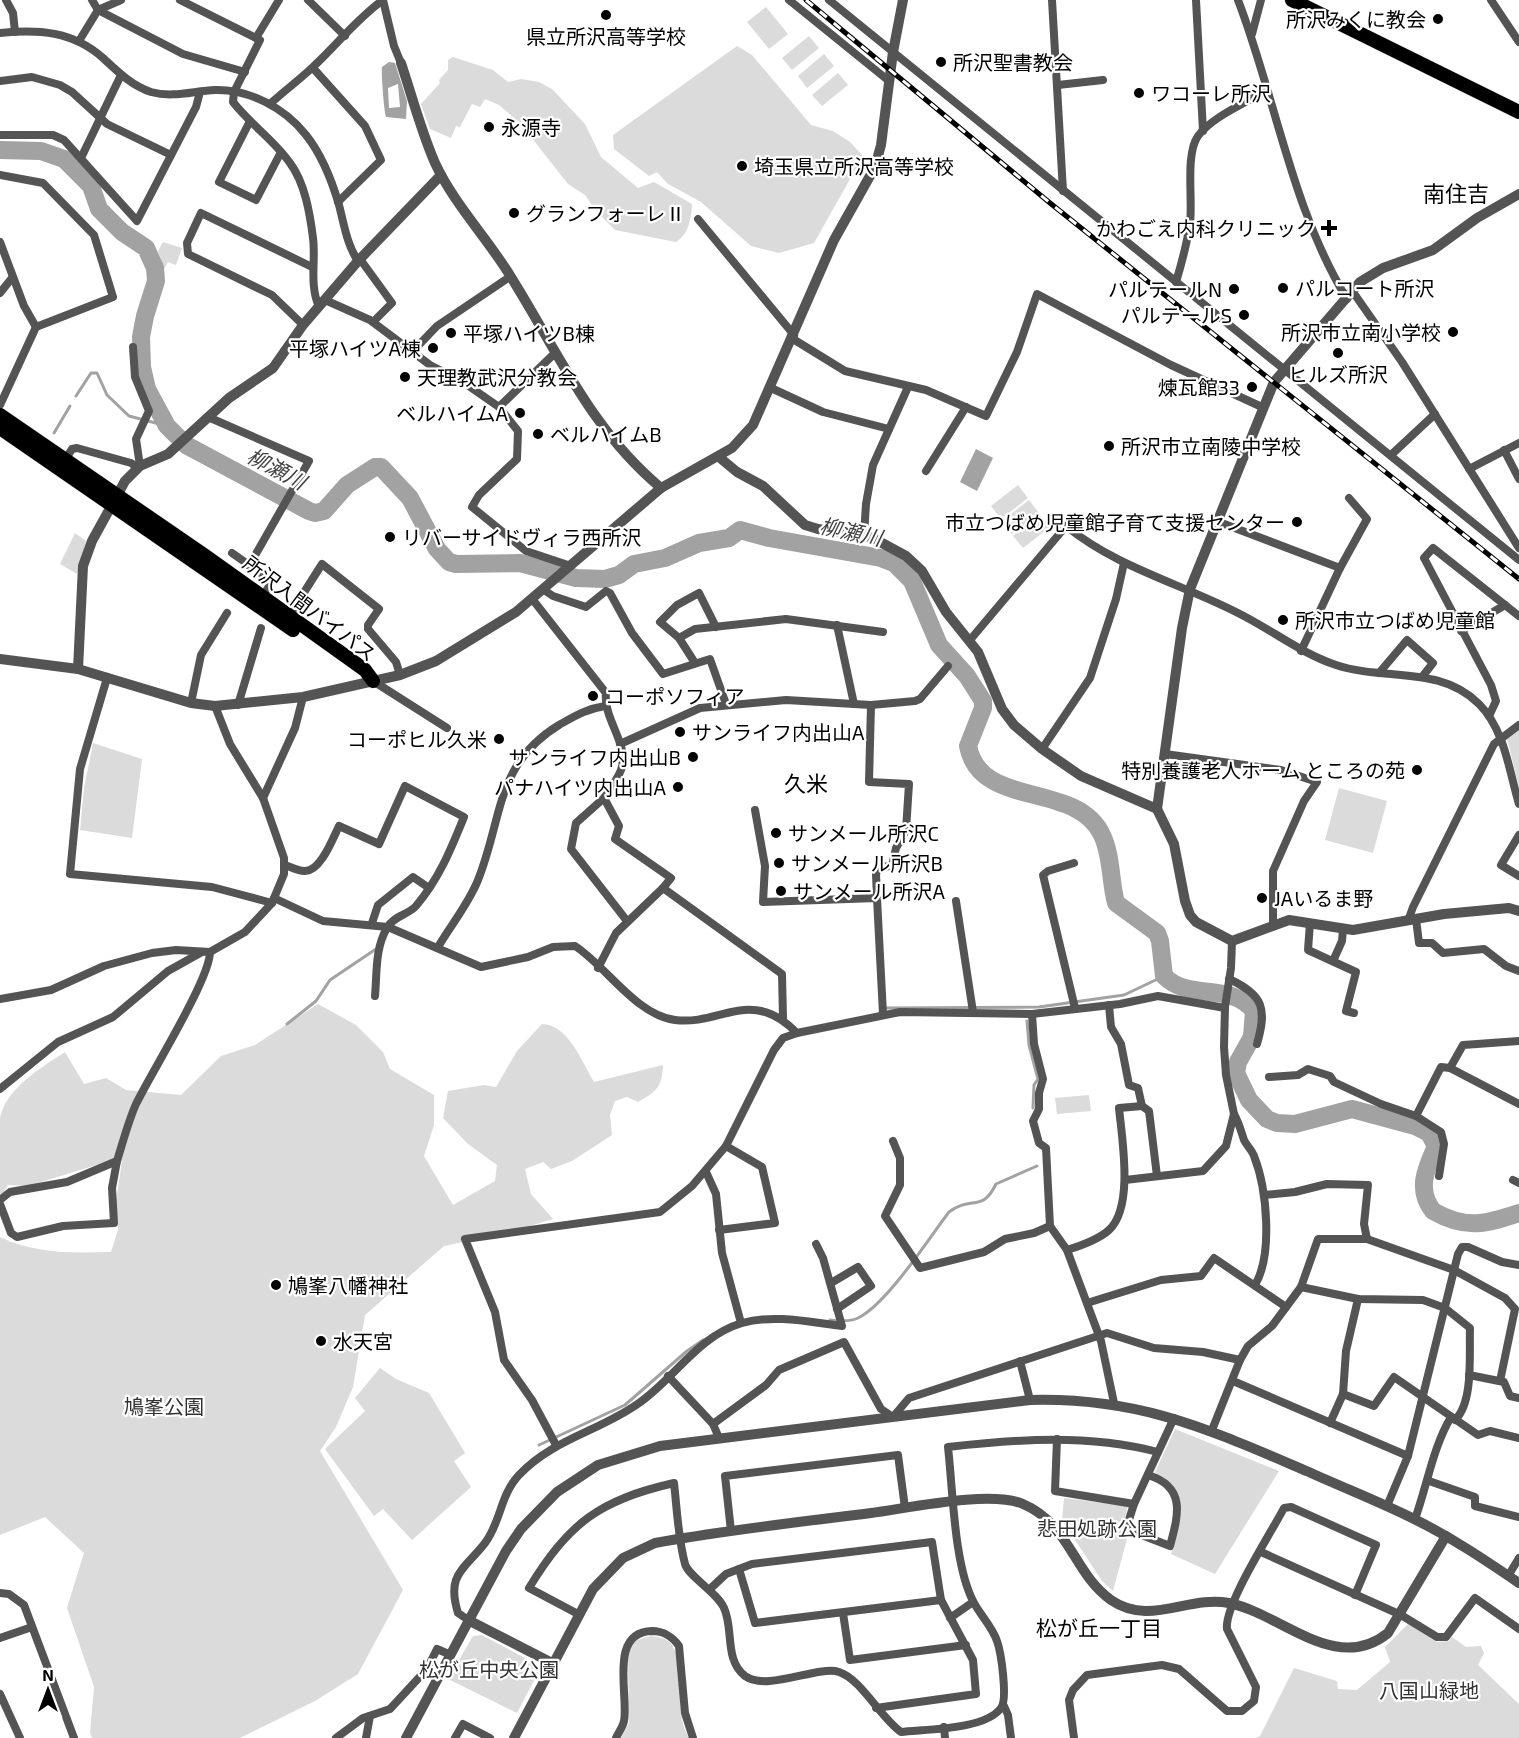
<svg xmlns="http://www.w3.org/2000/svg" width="1519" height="1738" font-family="'Exo 2','Noto Sans JP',sans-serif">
	<rect width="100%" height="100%" fill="#fff"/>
	<g fill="#dbdbdb">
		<path d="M766 7 788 34 769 49 747 22Z"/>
		<path d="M809 36 819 48 792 70 782 58Z"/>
		<path d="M737 46 752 55 811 125 833 131 850 142 863 156 814 243 779 253 751 246 701 202 668 184 657 172 649 176 614 149 613 135Z"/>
		<path d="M824 54 834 66 807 88 798 76Z"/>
		<path d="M453 57 493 70 508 82 521 79 539 82 552 89 585 124 601 157 638 188 654 182 692 204C691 219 689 234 676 242L615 230 596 211 585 195 568 184 520 123 499 105 485 99 480 107 472 104 460 127 456 126 451 138 430 129 421 104 440 83 439 80 448 70V60Z"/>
		<path d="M838 73 848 85 822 106 812 95Z"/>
		<path d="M163 242 182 248 176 265 168 262 164 269 158 251Z"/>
		<path d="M1018 485 1028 498 1001 519 991 506Z"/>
		<path d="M1029 500 1039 513 1012 534 1002 521Z"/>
		<path d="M1040 515 1050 527 1023 548 1013 536Z"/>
		<path d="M75 533 86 541 77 574 60 564Z"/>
		<path d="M1519 729V786L1507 739Z"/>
		<path d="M93 743 142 759 132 838 80 830 84 788Z"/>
		<path d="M1339 788 1387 801 1373 853 1325 840Z"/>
		<path d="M318 1004 356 1025 383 1052 390 1069 434 1095V1125L424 1156 453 1205 495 1181 497 1165 468 1144 443 1118 448 1091 484 1085 496 1087 517 1051 542 1024C568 1024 582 1062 594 1082L663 1065C662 1087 657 1091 638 1102L627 1097 615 1101 610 1115 612 1135 572 1161 551 1169 543 1162 525 1169 531 1194 553 1219 510 1232 444 1246 365 1315 353 1387 336 1427 320 1451 403 1590 358 1674 315 1701 240 1738H92L90 1733 94 1687 67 1608 84 1553 45 1517 0 1535V1237C35 1254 73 1253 111 1252L118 1230 116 1201 122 1161 116 1159 28 1186 8 1185 0 1198C0 1174 0 1140 0 1118 6 1088 42 1067 65 1052L84 1084 106 1078 126 1090 181 1095 221 1056 255 1045Z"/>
		<path d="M1089 1095 1091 1111 1057 1114 1055 1098Z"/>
		<path d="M380 1368 396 1379 429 1393 465 1453 454 1461 471 1487 412 1540 383 1509 374 1516 325 1449 365 1411 355 1398Z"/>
		<path d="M1175 1429 1279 1471 1215 1574 1171 1554C1183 1507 1191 1507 1155 1472Z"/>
		<path d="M1064 1498 1128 1506 1121 1532 1128 1535 1113 1591 1102 1581 1062 1520Z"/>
		<path d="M1408 1624 1437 1642 1449 1641 1452 1637 1466 1647 1481 1646 1484 1653 1478 1665 1519 1704V1738H1255L1260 1736 1294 1668 1337 1681 1338 1689 1357 1690 1390 1662 1385 1647Z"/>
		<path d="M482 1635 536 1664 539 1671 517 1713 448 1679 473 1636Z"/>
		<path d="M651 1636C659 1637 667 1638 672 1645 688 1671 672 1710 689 1738H621L629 1723 628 1651 637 1640Z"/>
	</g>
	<g fill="#a2a2a2" fill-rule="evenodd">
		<path d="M389 62 395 63 407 101 406 119 386 117C384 111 381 72 382 67ZM398 84 400 107 389 108 388 88Z"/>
		<path d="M976 449 993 458 977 491 960 482Z"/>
	</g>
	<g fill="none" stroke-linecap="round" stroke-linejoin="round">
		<g stroke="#a2a2a2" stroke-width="3">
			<path d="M76 396 91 373H97L107 395 129 416 167 426"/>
			<path d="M54 433 70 406"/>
			<path d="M887 1008 1039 1007 1124 995 1164 976"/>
			<path d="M1027 1021 1029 1045 1038 1079 1034 1085 1033 1108"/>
			<path d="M287 1024 316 1001 330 980 376 949"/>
			<path d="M830 1320C838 1321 850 1322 858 1318 887 1304 929 1238 949 1212 972 1195 982 1213 996 1184L1037 1166"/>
			<path d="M539 1445 625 1405 687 1351 703 1340"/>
		</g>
		<path stroke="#a2a2a2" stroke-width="18" d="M0 150 41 151 64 159 91 186 99 209 122 232 146 248 155 268 156 281 145 316 141 337 142 367 147 389 167 426 186 445 309 511 315 513 324 511 347 485 375 467H381L410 498 437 549 449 562 456 564 520 563 576 578 605 579 619 575 634 564 665 558 699 543 729 538 740 530 769 538 881 558 894 563 912 581 939 645 967 676 983 701V708L968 746C980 810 1076 780 1102 835 1112 856 1110 881 1116 903L1157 933 1160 941 1164 976C1190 1002 1230 981 1254 1011L1252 1037 1238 1062 1236 1073 1249 1100 1267 1119 1277 1123 1295 1124 1352 1109 1415 1126 1429 1133 1436 1146C1426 1169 1416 1189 1433 1211 1466 1230 1486 1224 1519 1213"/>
		<defs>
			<g id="primary">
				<path d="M1292 0 1519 112"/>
				<path d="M0 415 204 555 365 670 373 681"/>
				<path d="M0 428 293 630"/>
			</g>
		</defs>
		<use href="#primary" stroke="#dbdbdb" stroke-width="15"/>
		<g stroke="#545454" stroke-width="8">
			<path d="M6 0 13 13 15 32"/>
			<path d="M92 0 98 10 183 54 245 72"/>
			<path d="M180 0 260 40 234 92 233 102C250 124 274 140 290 163 305 183 310 214 313 238 316 261 309 284 319 307"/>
			<path d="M308 0 345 36"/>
			<path d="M789 0 889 81"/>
			<path d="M829 0 1519 560"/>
			<path d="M1052 0 1063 191"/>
			<path d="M1196 0 1203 131"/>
			<path d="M1238 0C1276 99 1291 207 1347 299"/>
			<path d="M1491 0 1519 42"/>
			<path d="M0 33C38 29 73 31 103 58 117 71 132 86 151 92 173 98 193 91 215 90 249 89 285 108 306 135 322 155 332 181 339 205 344 224 347 245 358 261"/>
			<path d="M1252 34 1261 0"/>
			<path d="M256 38 279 0"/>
			<path d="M79 41 98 10 121 0"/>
			<path d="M313 68 365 126 381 160 338 202"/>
			<path d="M0 81 32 77 60 85 72 92 107 124 171 155"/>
			<path d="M1058 85 1103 80"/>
			<path d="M270 104C285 90 302 78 316 64 338 43 359 17 383 0L394 46 401 63"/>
			<path d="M250 121 219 182 256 200 281 152"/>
			<path d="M0 135H53L64 140 137 221 196 107 200 92"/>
			<path d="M81 158 121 75"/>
			<path d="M0 175 43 183 94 235 113 297 36 327 0 405"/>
			<path d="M698 219 794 335"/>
			<path d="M0 242 24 306 36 327"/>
			<path d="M360 259 392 303 373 322"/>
			<path d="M1176 282C1182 262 1187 244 1190 223 1193 201 1185 154 1198 136 1213 116 1246 103 1267 90"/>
			<path d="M1353 292 1402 362 1519 548"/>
			<path d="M0 293 12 278"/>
			<path d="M325 300 370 320 430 365 463 382 499 407 518 431 517 459 479 495 472 507 526 551 571 566"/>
			<path d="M303 325 272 295 188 254 187 243 201 213 312 267"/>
			<path d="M793 339 845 371 926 390 986 416 1017 352 1037 294 1171 365 1264 408"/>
			<path d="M133 347 135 377 149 411 136 439 140 466"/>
			<path d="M413 351 437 326 511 276"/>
			<path d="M771 388 823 412 889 429"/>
			<path d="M499 407 555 353"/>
			<path d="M208 417 309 461 249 566"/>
			<path d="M1504 450 1519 479"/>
			<path d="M1391 455 1435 414"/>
			<path d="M65 460 72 449 77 448 131 463 138 468"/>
			<path d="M1469 469 1519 443"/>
			<path d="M926 471 966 407"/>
			<path d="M1219 522 1340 568"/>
			<path d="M864 535 866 504 873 465 908 387"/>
			<path d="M232 553 269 579 270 585 263 596"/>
			<path d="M544 590 553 596 586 607 606 591 610 593 632 633 663 674 710 659 726 704"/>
			<path d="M533 600 606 693C603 720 630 744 621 770 617 780 610 789 604 798L619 826 615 839 671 878 663 888 782 974 783 1018"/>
			<path d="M289 616 322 564 379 609 368 625V629L396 662 400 675"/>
			<path d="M837 625 854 704"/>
			<path d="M1461 631 1505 605"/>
			<path d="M679 638 695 629 786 619 883 632"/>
			<path d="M970 640 1066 526C1116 567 1179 583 1236 612 1271 629 1300 653 1336 665 1384 681 1440 665 1479 704 1505 730 1509 771 1519 804"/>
			<path d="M1301 651 1340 568 1367 519 1349 498"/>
			<path d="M695 663 679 638 660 622 677 605 699 593 716 627"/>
			<path d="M1379 673 1407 640 1433 663 1422 677"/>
			<path d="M107 678 80 769 70 874 212 887 272 903"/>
			<path d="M373 681 447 728"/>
			<path d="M191 703 201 655 227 613"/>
			<path d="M238 705 261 628"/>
			<path d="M871 705 869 782 909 784 906 830 896 848 892 866 879 867 876 874 877 898"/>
			<path d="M1489 716 1496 701 1491 685 1424 558 1433 548 1519 616"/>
			<path d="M620 744 700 708 786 700 871 705 915 701 920 699 948 666"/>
			<path d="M1042 749 1090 678 1116 599 1124 563"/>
			<path d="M1165 754 1281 770 1317 782 1304 801 1273 871V924"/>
			<path d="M263 798 295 728 303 697"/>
			<path d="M604 798 576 823 571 849 627 921"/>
			<path d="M755 810 765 866 763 902 877 898 883 1014"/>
			<path d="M1519 835 1501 865 1519 876"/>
			<path d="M1074 863 1048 871 1043 875 1075 1008"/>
			<path d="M285 865C291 867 298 871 304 871 320 873 333 838 339 826L379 844 405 786 464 817C451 849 439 879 416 906 408 915 393 916 387 928 375 948 377 973 375 996"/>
			<path d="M274 898 323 921 388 927 481 967 528 957 553 947 575 946C606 966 636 1015 675 1020 721 1026 751 986 797 1033"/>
			<path d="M956 901 973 1012"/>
			<path d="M1416 919 1419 943H1432L1443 953 1484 949 1506 966 1519 971"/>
			<path d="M1408 921 1413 907 1494 744 1519 725"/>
			<path d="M372 923 378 905 413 877 429 888"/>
			<path d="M1310 923 1308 950 1356 972 1346 1011 1354 1013"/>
			<path d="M438 947C451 925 469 903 478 880 503 818 495 764 559 725 575 716 586 709 605 706"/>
			<path d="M1333 961 1342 941 1343 929"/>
			<path d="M598 968 616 933 663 888"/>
			<path d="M1229 979C1264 995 1267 1009 1257 1044"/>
			<path d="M0 999 51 990 104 966 152 953 176 950 210 952 245 932 272 903 284 874V858L263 798 230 744 215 706"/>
			<path d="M1109 1005 1111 1027 1121 1044 1129 1085 1138 1088 1142 1106 1149 1111 1157 1176"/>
			<path d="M1032 1014 1034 1044 1043 1079 1039 1093V1109L1033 1121 1039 1143 1046 1148 1050 1226 1067 1250 1101 1341 1114 1403"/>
			<path d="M1450 1068 1463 1045 1519 1041"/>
			<path d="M1269 1077 1298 1075 1308 1069 1330 1076 1334 1082 1381 1104 1416 1116 1441 1067 1450 1068 1519 1104"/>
			<path d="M0 1089 58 1042 113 1017 168 971 202 952"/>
			<path d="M1234 1114C1239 1123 1241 1131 1244 1140 1247 1146 1252 1150 1254 1156 1267 1189 1273 1255 1255 1285"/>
			<path d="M1416 1116 1441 1132 1444 1144 1439 1176"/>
			<path d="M893 1141 900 1158V1185L885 1216 920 1268 984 1252 1005 1239 1034 1233 1050 1226"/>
			<path d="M706 1172 716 1194 722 1253 741 1323"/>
			<path d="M1125 1180 1203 1171 1226 1146 1234 1114 1226 1075 1224 1047 1225 1007 1231 968 1232 941"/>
			<path d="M1513 1180 1519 1183"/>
			<path d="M1264 1195 1295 1192 1327 1184 1368 1185 1364 1224 1367 1239"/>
			<path d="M0 1200 10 1192 67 1182 117 1161C123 1142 128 1122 136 1104 151 1073 210 979 210 952"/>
			<path d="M0 1204 11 1233 17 1237 63 1226 114 1223 112 1188 117 1161"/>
			<path d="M719 1230 775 1223 762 1167 726 1146"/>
			<path d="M1067 1250C1080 1246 1098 1240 1109 1230 1134 1207 1122 1139 1119 1108L1142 1106"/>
			<path d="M831 1283 858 1267 871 1286 837 1309"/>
			<path d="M1301 1287 1358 1299 1423 1300 1445 1308 1470 1328C1469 1353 1474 1402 1455 1420"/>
			<path d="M1087 1303 1161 1280 1201 1276 1214 1258 1286 1307"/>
			<path d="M1020 1361 1030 1400"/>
			<path d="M1469 1375 1504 1382 1510 1396 1519 1398"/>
			<path d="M668 1376 713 1424 719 1438"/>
			<path d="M1233 1381 1408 1456"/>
			<path d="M1343 1394 1374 1406 1394 1377 1478 1435 1490 1431 1519 1438"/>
			<path d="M1330 1423 1343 1394 1346 1351 1358 1299"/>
			<path d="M713 1424 766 1385 779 1370 844 1342 881 1409 893 1417 909 1398 1107 1333 1154 1348 1203 1352 1240 1360"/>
			<path d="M1212 1430 1240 1360 1248 1346 1272 1326 1301 1287 1318 1239H1367L1454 1270 1505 1298 1515 1309 1500 1381"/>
			<path d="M1057 1439 1055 1491 1134 1504 1174 1418"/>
			<path d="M556 1445 532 1400 504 1360 495 1312 465 1239 660 1212 692 1186 726 1146 774 1050 783 1038 797 1033 900 1012 1032 1014 1120 1004 1158 996 1225 1008"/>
			<path d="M1429 1481 1475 1497V1506L1519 1517"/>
			<path d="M1134 1504 1126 1529 1170 1546C1178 1516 1187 1487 1148 1475"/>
			<path d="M1387 1506 1408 1456 1458 1254 1462 1247H1468L1502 1262 1519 1265"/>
			<path d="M1415 1519C1427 1486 1433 1447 1451 1417"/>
			<path d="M731 1531 725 1476 898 1455 905 1508"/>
			<path d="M1261 1552 1401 1615 1437 1637H1446L1475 1598 1519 1629"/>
			<path d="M739 1569 755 1623 941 1600"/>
			<path d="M1508 1576 1519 1558"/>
			<path d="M710 1589 726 1574 752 1564 932 1542 941 1600 973 1660 976 1694 876 1708"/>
			<path d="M0 1593 9 1594 24 1605 74 1738"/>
			<path d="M843 1613 850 1660 966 1645"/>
			<path d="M578 1614 529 1588C569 1523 599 1500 674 1483 677 1509 678 1538 685 1564 689 1577 717 1592 724 1608 734 1629 724 1660 745 1676 767 1692 818 1665 839 1672 861 1679 880 1717 901 1732 926 1729 985 1730 1001 1708 1008 1699 1001 1652 997 1641 992 1626 980 1615 973 1601 954 1564 953 1491 948 1447 1019 1439 1088 1434 1158 1452"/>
			<path d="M950 1618 973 1602"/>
			<path d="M470 1621 458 1613C446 1574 464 1570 485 1543 501 1522 500 1495 519 1475 553 1439 600 1431 639 1403 675 1378 698 1336 742 1323 775 1314 809 1322 842 1326L823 1258 816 1244"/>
			<path d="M0 1638 32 1627"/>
			<path d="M0 1694 20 1738"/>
			<path d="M1004 1706 1008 1715 1011 1738"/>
			<path d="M944 1727 945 1738"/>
			<path d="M336 1738 363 1718 390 1709 427 1669 437 1649 451 1655"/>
			<path d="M366 1738 370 1716"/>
			<path d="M455 1738 463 1724 490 1738"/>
			<path d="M616 1738C618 1733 623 1727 624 1721 629 1695 608 1632 652 1631 663 1631 673 1637 679 1646L685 1713 693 1738"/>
			<path d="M1074 1738 1069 1700 1073 1690 1087 1675 1162 1665 1179 1669 1227 1711H1242L1254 1701 1256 1687 1227 1629C1224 1605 1271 1533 1284 1508L1291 1507 1376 1545 1355 1595"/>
		</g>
		<g stroke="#545454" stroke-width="10">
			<path d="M401 63C412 96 421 131 435 163 454 204 488 239 511 277 558 352 591 430 661 488"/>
			<path d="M719 457 737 472 763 486 805 525 818 529 871 537 906 556 922 571 946 612 978 652 1002 709 1014 725 1042 749 1081 776 1157 809 1182 628 1190 589 1274 382 1360 282 1383 268 1433 250 1477 218 1519 194"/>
			<path d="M0 659 78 669 191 703 215 706 303 697 400 675 436 661 516 612 661 488 732 448 753 425 834 240 875 167 881 145 893 52 903 0"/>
			<path d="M78 669 83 566 92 541 125 481 140 466 168 454 229 398 273 368 303 325 358 261 441 175"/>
			<path d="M1157 809 1174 844 1185 901 1190 915 1196 922 1232 941 1289 920 1353 930 1444 914 1509 908 1519 911"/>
			<path d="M470 1621 552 1663"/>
			<path d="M406 1738 506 1551 521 1529 557 1492 598 1465 660 1446 1030 1400C1141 1397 1210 1430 1309 1472 1344 1488 1380 1502 1414 1519 1451 1537 1485 1560 1519 1583"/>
			<path d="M514 1738 593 1589 623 1558 655 1543C726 1530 799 1522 871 1513 909 1508 990 1490 1023 1504 1070 1524 1073 1573 1111 1600 1150 1627 1188 1595 1229 1603 1282 1614 1336 1675 1388 1633L1446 1536"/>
		</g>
		<use href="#primary" stroke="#000" stroke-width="14"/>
		<defs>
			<path id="rail" d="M806 0 1050 203 1519 579"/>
		</defs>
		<use href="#rail" stroke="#000" stroke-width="5"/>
		<use href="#rail" stroke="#fff" stroke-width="3" stroke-dasharray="9" stroke-linecap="butt"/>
	</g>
	<g fill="#000" stroke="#fff" stroke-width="2">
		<circle cx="606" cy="15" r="6"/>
		<circle cx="1438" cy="19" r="6"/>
		<circle cx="941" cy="62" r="6"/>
		<circle cx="1139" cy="93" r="6"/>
		<circle cx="489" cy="127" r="6"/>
		<circle cx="742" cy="166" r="6"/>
		<circle cx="514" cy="213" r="6"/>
		<path d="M1326 219h6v6h6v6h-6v6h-6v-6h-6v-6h6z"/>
		<circle cx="1283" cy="288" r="6"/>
		<circle cx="1234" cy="289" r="6"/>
		<circle cx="1244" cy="315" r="6"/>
		<circle cx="1453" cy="332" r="6"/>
		<circle cx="451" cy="333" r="6"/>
		<circle cx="433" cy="348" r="6"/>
		<circle cx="1338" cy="353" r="6"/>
		<circle cx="405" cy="377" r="6"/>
		<circle cx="1252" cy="387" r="6"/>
		<circle cx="520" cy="413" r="6"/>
		<circle cx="538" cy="434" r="6"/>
		<circle cx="1109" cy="446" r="6"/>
		<circle cx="1297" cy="522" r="6"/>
		<circle cx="390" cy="537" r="6"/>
		<circle cx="1283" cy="620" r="6"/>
		<circle cx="593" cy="696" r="6"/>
		<circle cx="680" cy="732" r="6"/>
		<circle cx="499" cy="739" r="6"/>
		<circle cx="693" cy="757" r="6"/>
		<circle cx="1417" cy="770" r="6"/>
		<circle cx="678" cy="787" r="6"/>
		<circle cx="776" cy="833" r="6"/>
		<circle cx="779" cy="863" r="6"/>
		<circle cx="781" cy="891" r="6"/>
		<circle cx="1262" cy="898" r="6"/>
		<circle cx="276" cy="1285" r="6"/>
		<circle cx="321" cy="1341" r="6"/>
	</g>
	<g text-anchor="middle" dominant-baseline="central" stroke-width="4.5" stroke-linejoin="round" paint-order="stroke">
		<g font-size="20" fill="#000" stroke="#fff" text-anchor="start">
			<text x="1426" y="19" text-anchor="end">所沢みくに教会</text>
			<text x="606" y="36" text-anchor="middle">県立所沢高等学校</text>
			<text x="953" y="62">所沢聖書教会</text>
			<text x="1151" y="93">ワコーレ所沢</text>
			<text x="501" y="127">永源寺</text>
			<text x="754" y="166">埼玉県立所沢高等学校</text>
			<text x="526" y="213">グランフォーレⅡ</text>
			<text x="1316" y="228" text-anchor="end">かわごえ内科クリニック</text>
			<text x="1295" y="288">パルコート所沢</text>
			<text x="1222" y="289" text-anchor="end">パルテールN</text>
			<text x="1232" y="315" text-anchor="end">パルテールS</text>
			<text x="1441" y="332" text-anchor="end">所沢市立南小学校</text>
			<text x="463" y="333">平塚ハイツB棟</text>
			<text x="421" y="348" text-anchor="end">平塚ハイツA棟</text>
			<text x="1338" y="374" text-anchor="middle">ヒルズ所沢</text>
			<text x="417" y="377">天理教武沢分教会</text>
			<text x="1240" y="387" text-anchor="end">煉瓦館33</text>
			<text x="508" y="413" text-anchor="end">ベルハイムA</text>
			<text x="550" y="434">ベルハイムB</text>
			<text x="1121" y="446">所沢市立南陵中学校</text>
			<text x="1285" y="522" text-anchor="end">市立つばめ児童館子育て支援センター</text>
			<text x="402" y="537">リバーサイドヴィラ西所沢</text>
			<text x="1295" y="620">所沢市立つばめ児童館</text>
			<text x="605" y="696">コーポソフィア</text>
			<text x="692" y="732">サンライフ内出山A</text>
			<text x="487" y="739" text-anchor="end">コーポヒル久米</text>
			<text x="681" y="757" text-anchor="end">サンライフ内出山B</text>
			<text x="1405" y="770" text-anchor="end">特別養護老人ホーム ところの苑</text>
			<text x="666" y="787" text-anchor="end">パナハイツ内出山A</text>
			<text x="788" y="833">サンメール所沢C</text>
			<text x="791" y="863">サンメール所沢B</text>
			<text x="793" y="891">サンメール所沢A</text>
			<text x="1274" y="898">JAいるま野</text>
			<text x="288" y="1285">鳩峯八幡神社</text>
			<text x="333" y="1341">水天宮</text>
		</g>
		<g font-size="20" fill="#000" stroke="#fff">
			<text transform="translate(310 608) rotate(37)">所沢入間バイパス</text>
		</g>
		<g font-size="20" fill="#323232" stroke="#fff">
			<text x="164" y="1406">鳩峯公園</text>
			<text x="1097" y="1528">悲田処跡公園</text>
			<text x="489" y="1669">松が丘中央公園</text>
			<text x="1429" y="1690">八国山緑地</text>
		</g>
		<g font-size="21" font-style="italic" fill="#434343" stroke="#fff">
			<text transform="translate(277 468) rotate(28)">柳瀬川</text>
			<text transform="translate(851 531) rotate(12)">柳瀬川</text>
		</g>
		<g font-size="21" fill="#000" stroke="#fff">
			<text x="1099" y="1627">松が丘一丁目</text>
		</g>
		<g font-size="22" fill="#000" stroke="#fff">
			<text x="1456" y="193">南住吉</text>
			<text x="806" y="783">久米</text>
		</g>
	</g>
	<g transform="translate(48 1690)" stroke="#ffffff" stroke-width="4.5" paint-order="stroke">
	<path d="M0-4.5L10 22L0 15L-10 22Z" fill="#000000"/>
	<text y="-9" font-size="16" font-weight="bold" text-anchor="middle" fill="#000000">N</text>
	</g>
</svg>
